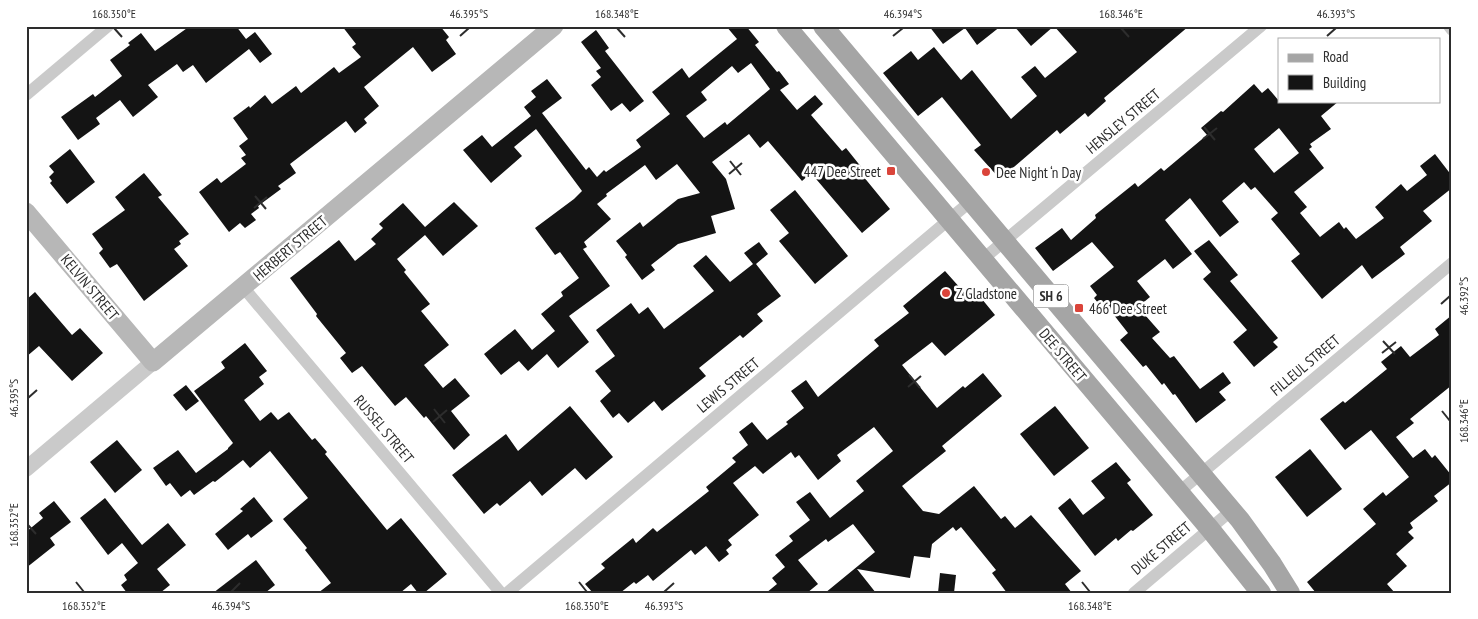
<svg xmlns="http://www.w3.org/2000/svg" width="1478" height="619" font-family="'PT Sans Narrow',sans-serif">
	<rect width="100%" height="100%" fill="#fff"/>
	<g fill="#141414" fill-rule="evenodd">
		<path d="M190 26H236L246 39 255 32 272 54 260 63 249 49 206 83 193 65 183 72 177 64 148 85 158 97 133 117 120 100 96 118 100 124 78 140 61 117 93 94 95 97 122 76 110 60 130 45 128 43 141 33 155 51Z"/>
		<path d="M342 26H440L449 37 446 40 456 54 432 72 413 47 364 87 379 106 364 119 367 123 355 133 346 121 290 164 296 173 278 186 281 189 258 206 259 208 251 214 256 220 245 228 240 223 229 232 199 192 217 178 221 183 246 164 241 158 246 155 239 146 248 139 233 118 249 106 250 108 265 95 272 104 296 86 301 93 334 67 339 73 361 57 352 47 356 44Z"/>
		<path d="M726 26H746L759 42 755 45 777 72 779 71 789 84 780 90 797 110 815 95 823 104 811 115 842 151 846 148 866 173 863 176 890 209 862 233 811 173 802 181 768 141 760 148 749 134 712 162 726 179 735 209 711 216 716 233 678 244 651 265 655 270 642 280 625 257 627 255 616 241 640 222 643 227 678 199 700 193 677 164 656 180 645 165 606 194 607 196 597 204 611 219 584 242 587 247 583 249 610 286 569 316 589 342 558 368 547 354 528 371 519 361 501 375 484 354 515 329 532 350 555 331 541 314 563 296 561 292 579 278 560 252 555 255 535 228 574 199 582 191 536 129 514 147 522 156 491 183 463 150 482 135 492 147 531 116 524 107 536 97 531 91 547 79 562 98 542 113 586 170 589 167 597 177 604 170 606 172 641 147 636 140 670 114 652 92 682 68 689 78 737 39ZM751 63 770 89 727 125 725 122 704 138 686 116 707 100 701 92 732 66 738 73Z"/>
		<path d="M929 26H1001L977 45 965 28 943 44Z"/>
		<path d="M1014 26H1054L1031 46Z"/>
		<path d="M1054 26H1189L1104 98 1106 101 1088 117 1085 113 1060 134 1057 130 1000 179 974 150 981 145 942 97 918 116 883 73 911 51 918 60 934 47 961 80 972 70 1011 119 1037 96 1021 77 1035 66 1045 78 1077 52Z"/>
		<path d="M596 30 609 48 605 51 644 101 630 112 622 103 611 111 591 85 601 77 596 71 601 68 581 42Z"/>
		<path d="M1254 84 1262 93 1268 88 1279 101H1339L1321 116 1331 129 1310 144 1312 147 1309 149 1324 168 1294 192 1307 207 1300 213 1320 237 1339 222 1344 229 1346 227 1356 239 1384 218 1375 207 1401 184 1407 191 1427 175 1420 166 1435 154 1452 176V188L1423 211 1432 221 1400 247 1405 254 1372 279 1362 265 1322 299 1291 261 1300 254 1271 219 1278 213 1255 187 1251 190 1244 182 1222 201 1239 222 1220 237 1190 198 1165 220 1192 254 1173 269 1165 259 1137 281 1150 297 1138 307 1160 332 1152 338 1170 358 1174 356 1200 389 1223 372 1231 383 1219 392 1226 400 1196 423 1175 394 1173 395 1164 383 1162 385 1146 365 1143 367 1120 340 1128 333 1110 310 1106 313 1094 298 1097 295 1090 286 1114 267 1092 242 1053 271 1035 248 1062 228 1071 240 1096 218 1095 215 1135 183 1138 187 1161 168 1164 171 1207 135 1201 128 1221 111 1223 112ZM1279 128 1299 153 1274 173 1254 149Z"/>
		<path d="M70 149 95 182 67 204 50 183 52 181 49 177 54 172 49 166Z"/>
		<path d="M144 173 162 195 158 197 189 234 179 241 181 244 174 249 188 266 144 301 117 264 110 268 99 253 103 249 92 234 125 210 115 197Z"/>
		<path d="M795 190 848 256 815 284 779 241 789 233 770 210Z"/>
		<path d="M454 202 478 226 443 256 425 235 397 259 406 270 404 272 430 304 421 311 449 345 424 365 443 388 455 378 470 396 451 411 470 435 454 450 426 416 424 418 406 397 395 406 362 366 352 373 340 358 346 353 316 316 317 314 290 278 339 240 355 261 376 244 371 239 383 228 379 224 403 203 425 227Z"/>
		<path d="M1209 240 1238 275 1230 281 1278 338 1273 342 1278 347 1254 367 1233 342 1247 330 1203 279 1211 272 1194 251Z"/>
		<path d="M759 242 768 254 756 264 781 296 757 314 763 321 743 338 740 335 699 368 706 376 662 411 654 401 628 423 619 413 613 418 600 401 611 391 595 371 615 356 596 330 631 303 639 314 648 307 664 329 714 291 693 266 706 255 730 282 753 264 744 253Z"/>
		<path d="M945 271 970 299 977 293 995 315 945 356 932 342 902 365 937 408 963 386 965 388 983 373 1002 396 942 446 946 451 902 486 923 511 939 514 974 486 1001 519 1005 516 1015 528 1031 515 1081 571 1065 584 1072 593H1007L992 573 996 570 961 527 956 531 953 527 932 544 930 558 914 556 910 578 857 569 876 593H825L875 552 853 524 828 542 826 539 798 560 818 584 807 593H766L777 584 772 578 785 567 775 555 793 541 789 536 810 520 796 502 810 492 830 518 864 491 856 481 893 451 874 427 837 455 841 461 818 480 799 455 795 458 791 452 763 474 755 466 733 483 759 515 728 540 732 545 726 550 729 554 719 562 706 546 695 555 691 550 653 581 648 575 636 584 634 582 620 593H593L585 584 605 568 601 564 633 538 636 543 653 528 657 532 709 491 706 487 736 462 732 458 748 445 739 432 752 422 767 440 788 424 786 422 804 408 791 391 806 380 818 397 879 346 874 340 909 313 903 306Z"/>
		<path d="M35 292 72 335 80 328 103 353 72 381 39 346 26 357V300Z"/>
		<path d="M1452 315V385L1410 419 1414 423 1396 437 1413 458 1425 449 1432 458 1435 455 1452 476V482L1434 496 1438 501 1410 523 1413 528 1408 532 1414 538 1396 554 1407 566 1387 584 1395 593H1316L1307 582 1376 524 1363 509 1383 492 1386 496 1409 477 1371 430 1345 450 1320 419 1343 401 1345 403 1387 369 1381 362 1401 346 1410 357 1439 335 1435 329Z"/>
		<path d="M245 343 267 371 259 377 264 384 244 400 260 421 271 412 278 420 289 412 312 440 315 438 327 452 325 454 387 530 401 518 447 574 424 593H418L411 584 400 593H318L331 583 305 550 307 548 283 519 308 498 270 451 250 468 243 460 215 482 213 481 194 495 190 490 181 497 170 483 166 486 153 468 178 450 196 473 228 449V448L233 443 194 391 225 368 221 362Z"/>
		<path d="M186 385 199 401 186 411 173 395Z"/>
		<path d="M570 406 613 457 586 480 575 468 542 496 530 481 500 506 497 503 484 514 452 475 506 434 518 451Z"/>
		<path d="M1055 406 1089 448 1054 476 1020 434Z"/>
		<path d="M117 440 142 470 115 493 90 462Z"/>
		<path d="M1310 449 1342 489 1307 517 1275 477Z"/>
		<path d="M1116 462 1131 480 1127 483 1153 515 1133 531 1131 530 1118 541 1116 538 1095 556 1058 508 1070 498 1083 515 1105 498 1091 481Z"/>
		<path d="M254 497 273 521 251 538 248 534 228 550 215 534 243 511 240 509Z"/>
		<path d="M105 498 142 545 168 523 186 545 157 569 170 585 160 593H127L121 585 127 580 124 575 138 563 122 543 108 555 80 518Z"/>
		<path d="M54 501 71 522 50 538 55 545 26 568V532L43 518 39 513Z"/>
		<path d="M256 560 275 585 265 593H213Z"/>
		<path d="M940 573 956 575 954 593H938Z"/>
	</g>
	<g fill="none" stroke-linecap="round" stroke-linejoin="round">
		<g stroke="#cacaca" stroke-width="12">
			<path d="M1449 26 1452 30"/>
			<path d="M26 95 108 26"/>
			<path d="M983 259 1261 26"/>
			<path d="M243 287 501 593"/>
			<path d="M1179 492 1452 263"/>
			<path d="M507 593 971 201"/>
			<path d="M1134 593 1232 510"/>
		</g>
		<path stroke="#cacaca" stroke-width="16" d="M26 469 153 362"/>
		<path stroke="#b7b7b7" stroke-width="19" d="M26 212 153 362 554 26"/>
		<g stroke="#a5a5a5" stroke-width="20">
			<path d="M786 26 1210 529 1261 593"/>
			<path d="M823 26 1240 520 1272 564 1290 593"/>
		</g>
	</g>
	<path fill="none" stroke="#2d2d2d" stroke-width="2" d="M114 28 122 37M617 28 625 37M1121 28 1129 37M460 36 469 28M893 36 903 28M1327 36 1336 28M1204 127 1215 140M1203 139 1217 128M730 161 741 175M729 174 742 163M255 196 266 209M254 208 267 197M1441 304 1450 296M1383 341 1395 354M1382 353 1396 342M909 375 920 388M908 387 921 376M28 398 37 390M434 409 445 423M1442 411 1450 421M433 422 447 410M28 525 36 534M76 582 84 592M579 582 587 592M1082 582 1090 592M231 592 240 583M664 592 674 583"/>
	<g fill="#da443a" stroke="#fff" stroke-width="2">
		<rect x="886" y="166" width="10" height="10" rx="2.5"/>
		<circle cx="986" cy="172" r="5"/>
		<circle cx="946" cy="293" r="5"/>
		<rect x="1074" y="303" width="10" height="10" rx="2.5"/>
	</g>
	<g text-anchor="middle" dominant-baseline="central" stroke-width="5" stroke-linejoin="round" paint-order="stroke">
		<rect fill="#fff" stroke="#6c6c6c" stroke-width="1" x="1033.5" y="284.5" width="35" height="23" rx="4"/>
		<g font-size="14" font-weight="bold" fill="#2d2d2d">
			<text x="1051" y="296">SH 6</text>
		</g>
		<g font-size="15" fill="#2d2d2d" stroke="#fff">
			<text transform="translate(1123 121) rotate(-40)">HENSLEY STREET</text>
			<text transform="translate(290 248) rotate(-40)">HERBERT STREET</text>
			<text transform="translate(90 287) rotate(50)">KELVIN STREET</text>
			<text transform="translate(1063 355) rotate(50)">DEE STREET</text>
			<text transform="translate(1305 365) rotate(-40)">FILLEUL STREET</text>
			<text transform="translate(728 385) rotate(-40)">LEWIS STREET</text>
			<text transform="translate(384 429) rotate(50)">RUSSEL STREET</text>
			<text transform="translate(1161 548) rotate(-40)">DUKE STREET</text>
		</g>
		<g font-size="15" fill="#2d2d2d" stroke="#fff" text-anchor="start">
			<text x="881" y="171" text-anchor="end">447 Dee Street</text>
			<text x="996" y="172">Dee Night ‘n Day</text>
			<text x="956" y="293">Z Gladstone</text>
			<text x="1089" y="308">466 Dee Street</text>
		</g>
	</g>
	<rect width="1478" height="619" fill="none" stroke="#ffffff" stroke-width="55"/>
	<rect x="1278" y="38" width="162" height="65" fill="#ffffff" stroke="#ababab"/>
	<rect x="1288" y="54" width="25" height="8" fill="#a5a5a5" stroke="#ababab"/>
	<text x="1323" y="62" font-size="15" fill="#2d2d2d">Road</text>
	<rect x="1288" y="75" width="25" height="15" fill="#141414" stroke="#ababab"/>
	<text x="1323" y="88" font-size="15" fill="#2d2d2d">Building</text>
	<rect x="28" y="28" width="1422" height="564" fill="none" stroke="#2d2d2d" stroke-width="2"/>
	<g font-size="12" text-anchor="middle" fill="#2d2d2d">
		<text x="114" y="18">168.350°E</text>
		<text x="469" y="18">46.395°S</text>
		<text x="617" y="18">168.348°E</text>
		<text x="903" y="18">46.394°S</text>
		<text x="1121" y="18">168.346°E</text>
		<text x="1336" y="18">46.393°S</text>
		<text transform="translate(1464 296) rotate(-90)" y="4">46.392°S</text>
		<text transform="translate(14 398) rotate(-90)" y="4">46.395°S</text>
		<text transform="translate(1464 421) rotate(-90)" y="4">168.346°E</text>
		<text transform="translate(14 525) rotate(-90)" y="4">168.352°E</text>
		<text x="84" y="610">168.352°E</text>
		<text x="231" y="610">46.394°S</text>
		<text x="587" y="610">168.350°E</text>
		<text x="664" y="610">46.393°S</text>
		<text x="1090" y="610">168.348°E</text>
	</g>
</svg>
